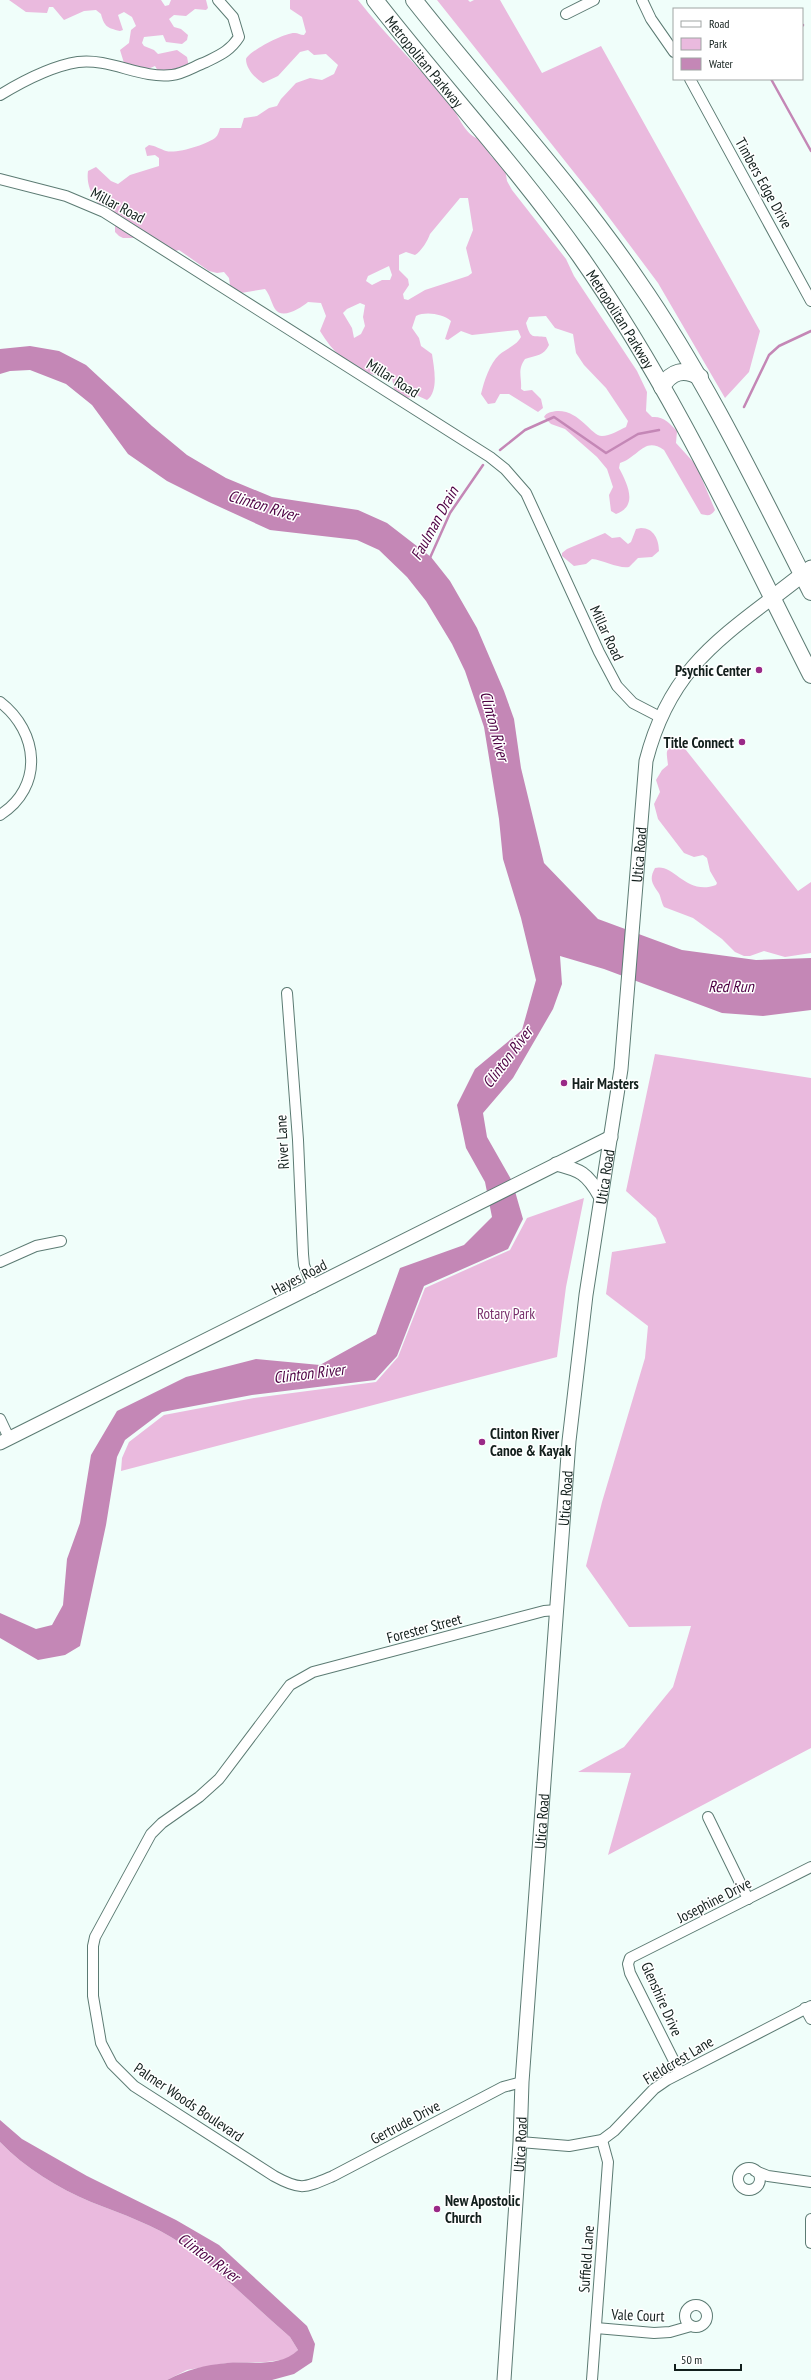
<svg xmlns="http://www.w3.org/2000/svg" width="811" height="2380" font-family="'PT Sans Narrow',sans-serif">
	<rect width="100%" height="100%" fill="#f0fefa"/>
	<g fill="#eabade" fill-rule="evenodd">
		<path d="M9 0H161L165 6 169 5 171 0H206L208 8 206 10 195 9 186 16 174 15 169 19 174 27 181 29 188 35 187 40 182 44 166 42 163 35 144 37 142 43 144 46 154 50 158 54 177 50 187 57 189 67 187 70 158 71 155 66 148 69 124 63 120 50 129 43 131 30 136 26 132 17 124 12 118 15 123 30 120 31C107 28 104 26 101 14L96 10 84 11 64 20 53 7H49L47 13 26 12Z"/>
		<path d="M290 0H358C386 36 421 69 451 105 459 116 465 136 480 139L491 156 505 169 507 181 512 190 566 259 574 276 637 371 647 392 646 411 652 417C664 416 669 423 677 431L676 443 696 465 715 510C711 516 708 516 701 514L664 450C644 436 639 457 620 463L619 468C627 483 639 506 616 514L611 511 609 495 613 487 607 469 597 457 565 429 551 424 544 417C547 412 551 412 557 411 580 410 591 436 602 436 610 436 619 430 626 427L628 421 606 388 584 365 576 353 573 334 555 328 546 316 529 317 526 323C531 340 532 335 546 337L549 345C544 356 536 355 525 359 517 370 522 377 521 389L524 391 532 390 541 399 543 408 538 412 509 394H500L495 403 488 404 481 394C484 381 490 363 499 355 507 348 516 346 521 337L518 330 472 335 461 331 448 340 445 339 451 321C443 314 426 311 416 316L412 328 419 338 421 346 432 354C434 368 439 391 427 400L416 395 402 400 394 390 392 377C385 374 378 377 371 374 348 367 332 351 320 331L326 316 321 303 308 302C301 308 282 320 275 309 271 302 270 295 265 289L241 293 230 285 229 278 224 272 217 273 209 271 179 250 171 252 142 238H123L119 236 115 232V221C101 207 85 193 88 171L96 167 111 181 118 184 130 175 159 166V158L155 155 147 156 145 148 149 145C156 146 160 149 166 151 177 154 209 144 216 137 218 135 219 131 220 128H241L244 118 257 116 269 108 277 106 281 99 296 83 310 78 322 80 334 74 338 65 326 54 314 55 308 50 300 52 278 76 263 83C255 78 246 69 246 59 249 51 286 32 295 33 298 33 300 35 304 35L306 32 302 17 290 9ZM460 198H468L473 230 466 248 472 273 468 276 425 290 408 300 404 299 403 294 409 285 408 279 399 270V255L406 252 415 255C421 252 428 240 430 234ZM389 266 392 275 390 280H382L372 285 366 281 368 276ZM360 303 365 305 363 317 365 326 361 334 354 338 352 328 343 313 347 309Z"/>
		<path d="M437 0H468L470 2 474 0H500L542 73 601 46 760 331 749 372 725 398 658 283 596 200Z"/>
		<path d="M641 528C654 528 659 540 659 551L652 557 638 558 629 567C619 569 603 560 592 559L586 564 574 566 562 556V553L567 549 605 533 612 538 620 537 628 544 631 542 636 529Z"/>
		<path d="M678 740 798 891 811 882V953L785 957 764 951 750 956H744L735 952 722 939 693 918 664 907C661 902 661 896 658 892 652 883 649 879 655 868 674 863 686 896 716 885L717 883 710 871 707 858 703 855 694 857 684 853 658 819 654 804 660 792 656 780 662 770 668 765C666 748 665 752 678 740Z"/>
		<path d="M655 1054 811 1078V1748L608 1855 631 1773 578 1772 624 1747 673 1687 691 1626 629 1627 586 1566 602 1502 645 1358 648 1326 606 1294 612 1252 666 1243 656 1218 626 1191Z"/>
		<path d="M584 1198 566 1287 557 1357 121 1471 122 1458 129 1442 164 1415 254 1398 376 1382 398 1357 425 1288 510 1250 527 1218Z"/>
		<path d="M0 2142C25 2168 58 2188 91 2202 122 2214 154 2225 182 2244 220 2271 254 2306 290 2337L298 2350 288 2359 266 2362 227 2363 187 2370 167 2380H0Z"/>
	</g>
	<g fill="#c487b6">
		<path d="M30 346 59 351 86 365 152 426 187 455 226 478 272 497 358 510 387 523 431 557 450 581 477 628 504 691 514 719 521 768 544 863 598 919 682 950 756 960 811 958V1010L763 1016 722 1013 604 969 560 956 562 984 553 1009 513 1078 483 1113 487 1137 512 1181 523 1219 508 1249 424 1286 397 1356 375 1380 252 1395 162 1412 125 1440 117 1457 106 1525 80 1646 65 1655 38 1660 0 1638V1613L36 1629 52 1625 63 1605 67 1559 80 1523 91 1455 117 1411 186 1377 256 1359 320 1365 376 1334 400 1268 464 1245 492 1217 485 1182 466 1148 457 1105 475 1069 522 1030 536 980 521 918 503 859 499 819 484 727 465 671 452 644 426 601 407 577 379 550 357 540 270 530 209 502 167 481 128 454 92 405 66 384 30 370 10 371 0 374V349Z"/>
		<path d="M0 2120 22 2139 87 2176 176 2220 219 2245 307 2326 315 2344 312 2362 294 2374 272 2380H167C186 2370 205 2365 227 2363 251 2361 280 2368 298 2350L290 2337C254 2306 220 2271 182 2244 154 2225 122 2214 91 2202 58 2188 25 2168 0 2142Z"/>
	</g>
	<g fill="none" stroke-linecap="round" stroke-linejoin="round">
		<g stroke="#c487b6" stroke-width="2.5">
			<path d="M802 26 803 25"/>
			<path d="M771 79 811 151"/>
			<path d="M744 407 769 355 779 346 811 331"/>
			<path d="M500 450 525 430 554 417 606 453 638 434 659 430"/>
			<path d="M429 560 450 513 483 465"/>
		</g>
		<defs>
			<g id="minor">
				<path d="M642 0 651 19 674 52"/>
				<path d="M566 14 594 0"/>
				<path d="M690 79 811 301"/>
				<path d="M0 95C23 81 52 66 78 62 110 58 141 79 172 75 183 74 195 66 206 62 220 55 230 51 239 37L233 17 218 0"/>
				<path d="M0 179 66 196 104 212 490 457 505 469 526 493 599 652 617 686 633 703 660 717"/>
				<path d="M0 702C39 732 44 787 0 815"/>
				<path d="M287 993 298 1140 303 1254 304 1265 313 1288"/>
				<path d="M0 1262 36 1246 61 1241"/>
				<path d="M0 1419 9 1438"/>
				<path d="M708 1817 748 1899"/>
				<path d="M805 2008 811 2019"/>
				<path d="M680 2073 630 1973 628 1964 630 1958 811 1867"/>
				<path d="M522 2082 503 2087 333 2176C305 2188 301 2191 274 2176L134 2086 112 2064 101 2043 93 1996V1946L95 1937 151 1834 162 1823 199 1797 219 1779 290 1685 313 1672 544 1611 557 1610"/>
				<path d="M520 2142 569 2146 602 2140 614 2131 654 2089 667 2080 811 2006"/>
				<circle cx="749" cy="2179" r="11"/>
				<path d="M755 2171 768 2176 811 2182"/>
				<path d="M811 2219V2243"/>
				<circle cx="696" cy="2316" r="11"/>
				<path d="M596 2328 654 2333 670 2332 691 2326"/>
				<path d="M592 2380 608 2162 602 2140"/>
			</g>
			<g id="tertiary">
				<path d="M556 1164C580 1170 587 1173 600 1196"/>
				<path d="M0 1443 611 1137"/>
				<path id="s1" d="M504 2380 520 2142 522 2082 569 1441 586 1295 621 1069 646 761C667 679 708 646 772 598"/>
			</g>
			<path id="secondary" d="M772 598 811 568"/>
			<g id="primary">
				<path id="s2" d="M375 0C442 86 517 167 580 256 672 387 739 533 811 675"/>
				<path d="M414 0C488 94 571 182 638 281 706 379 757 486 811 592"/>
				<path d="M662 387C671 371 684 368 700 377"/>
			</g>
		</defs>
		<use href="#minor" stroke="#5c7b73" stroke-width="12"/>
		<use href="#tertiary" stroke="#5c7b73" stroke-width="15"/>
		<use href="#secondary" stroke="#5c7b73" stroke-width="17"/>
		<use href="#primary" stroke="#5c7b73" stroke-width="18"/>
		<use href="#minor" stroke="#fff" stroke-width="10"/>
		<use href="#tertiary" stroke="#fff" stroke-width="13"/>
		<use href="#secondary" stroke="#fff" stroke-width="15"/>
		<use href="#primary" stroke="#fff" stroke-width="16"/>
	</g>
	<g fill="#992987" stroke="#fff" stroke-width="1.5">
		<circle cx="759" cy="670" r="4"/>
		<circle cx="742" cy="742" r="4"/>
		<circle cx="564" cy="1083" r="4"/>
		<circle cx="482" cy="1442" r="4"/>
		<circle cx="437" cy="2209" r="4"/>
	</g>
	<g text-anchor="middle" dominant-baseline="central" stroke-width="3" stroke-linejoin="round" paint-order="stroke">
		<g font-size="15" fill="#121f1c" stroke="#fff">
			<text stroke="none"><textPath href="#s2" startOffset="79">Metropolitan Parkway</textPath></text>
			<text transform="translate(764 183) rotate(61)">Timbers Edge Drive</text>
			<text transform="translate(118 205) rotate(28)">Millar Road</text>
			<text stroke="none"><textPath href="#s2" startOffset="403">Metropolitan Parkway</textPath></text>
			<text transform="translate(393 378) rotate(32)">Millar Road</text>
			<text transform="translate(607 633) rotate(65)">Millar Road</text>
			<text stroke="none"><textPath href="#s1" startOffset="1532">Utica Road</textPath></text>
			<text transform="translate(282 1142) rotate(-93)">River Lane</text>
			<text stroke="none"><textPath href="#s1" startOffset="1208">Utica Road</textPath></text>
			<text transform="translate(299 1277) rotate(-27)">Hayes Road</text>
			<text stroke="none"><textPath href="#s1" startOffset="884">Utica Road</textPath></text>
			<text transform="translate(424 1628) rotate(-15)">Forester Street</text>
			<text stroke="none"><textPath href="#s1" startOffset="560">Utica Road</textPath></text>
			<text transform="translate(714 1900) rotate(-27)">Josephine Drive</text>
			<text transform="translate(662 1999) rotate(66)">Glenshire Drive</text>
			<text transform="translate(678 2060) rotate(-31)">Fieldcrest Lane</text>
			<text transform="translate(189 2102) rotate(34)">Palmer Woods Boulevard</text>
			<text transform="translate(405 2122) rotate(-28)">Gertrude Drive</text>
			<text stroke="none"><textPath href="#s1" startOffset="236">Utica Road</textPath></text>
			<text transform="translate(586 2259) rotate(-86)">Suffield Lane</text>
			<text transform="translate(638 2315) rotate(2)">Vale Court</text>
		</g>
		<g font-size="15" font-weight="bold" fill="#121f1c" stroke="#fff" text-anchor="start">
			<text x="751" y="670" text-anchor="end">Psychic Center</text>
			<text x="734" y="742" text-anchor="end">Title Connect</text>
			<text x="572" y="1083">Hair Masters</text>
			<text x="490" y="1433">Clinton River<tspan x="490" dy="17">Canoe &amp; Kayak</tspan></text>
			<text x="445" y="2200">New Apostolic<tspan x="445" dy="17">Church</tspan></text>
		</g>
		<g font-size="15" fill="#78306b" stroke="#fff">
			<text x="506" y="1313">Rotary Park</text>
		</g>
		<g font-size="16" font-style="italic" fill="#4e0244" stroke="#fff">
			<text transform="translate(263 505) rotate(17)">Clinton River</text>
			<text transform="translate(434 523) rotate(-61)">Faulman Drain</text>
			<text transform="translate(495 726) rotate(75)">Clinton River</text>
			<text x="731" y="986">Red Run</text>
			<text transform="translate(507 1057) rotate(-53)">Clinton River</text>
			<text transform="translate(309 1373) rotate(-7)">Clinton River</text>
			<text transform="translate(209 2257) rotate(36)">Clinton River</text>
		</g>
	</g>
	<rect x="673" y="8" width="130" height="72" fill="#ffffff" stroke="#a0a5a4"/>
	<rect x="681" y="21" width="20" height="6" fill="#ffffff" stroke="#a0a5a4"/>
	<text x="709" y="28" font-size="12" fill="#121f1c">Road</text>
	<rect x="681" y="38" width="20" height="12" fill="#eabade" stroke="#a0a5a4"/>
	<text x="709" y="48" font-size="12" fill="#121f1c">Park</text>
	<rect x="681" y="58" width="20" height="12" fill="#c487b6" stroke="#a0a5a4"/>
	<text x="709" y="68" font-size="12" fill="#121f1c">Water</text>
	<path d="M675 2364v6h66v-6" fill="none" stroke="#121f1c" stroke-width="2"/>
	<text x="681" y="2364" font-size="12" fill="#121f1c" stroke="#ffffff" stroke-width="3" paint-order="stroke">50 m</text>
</svg>
